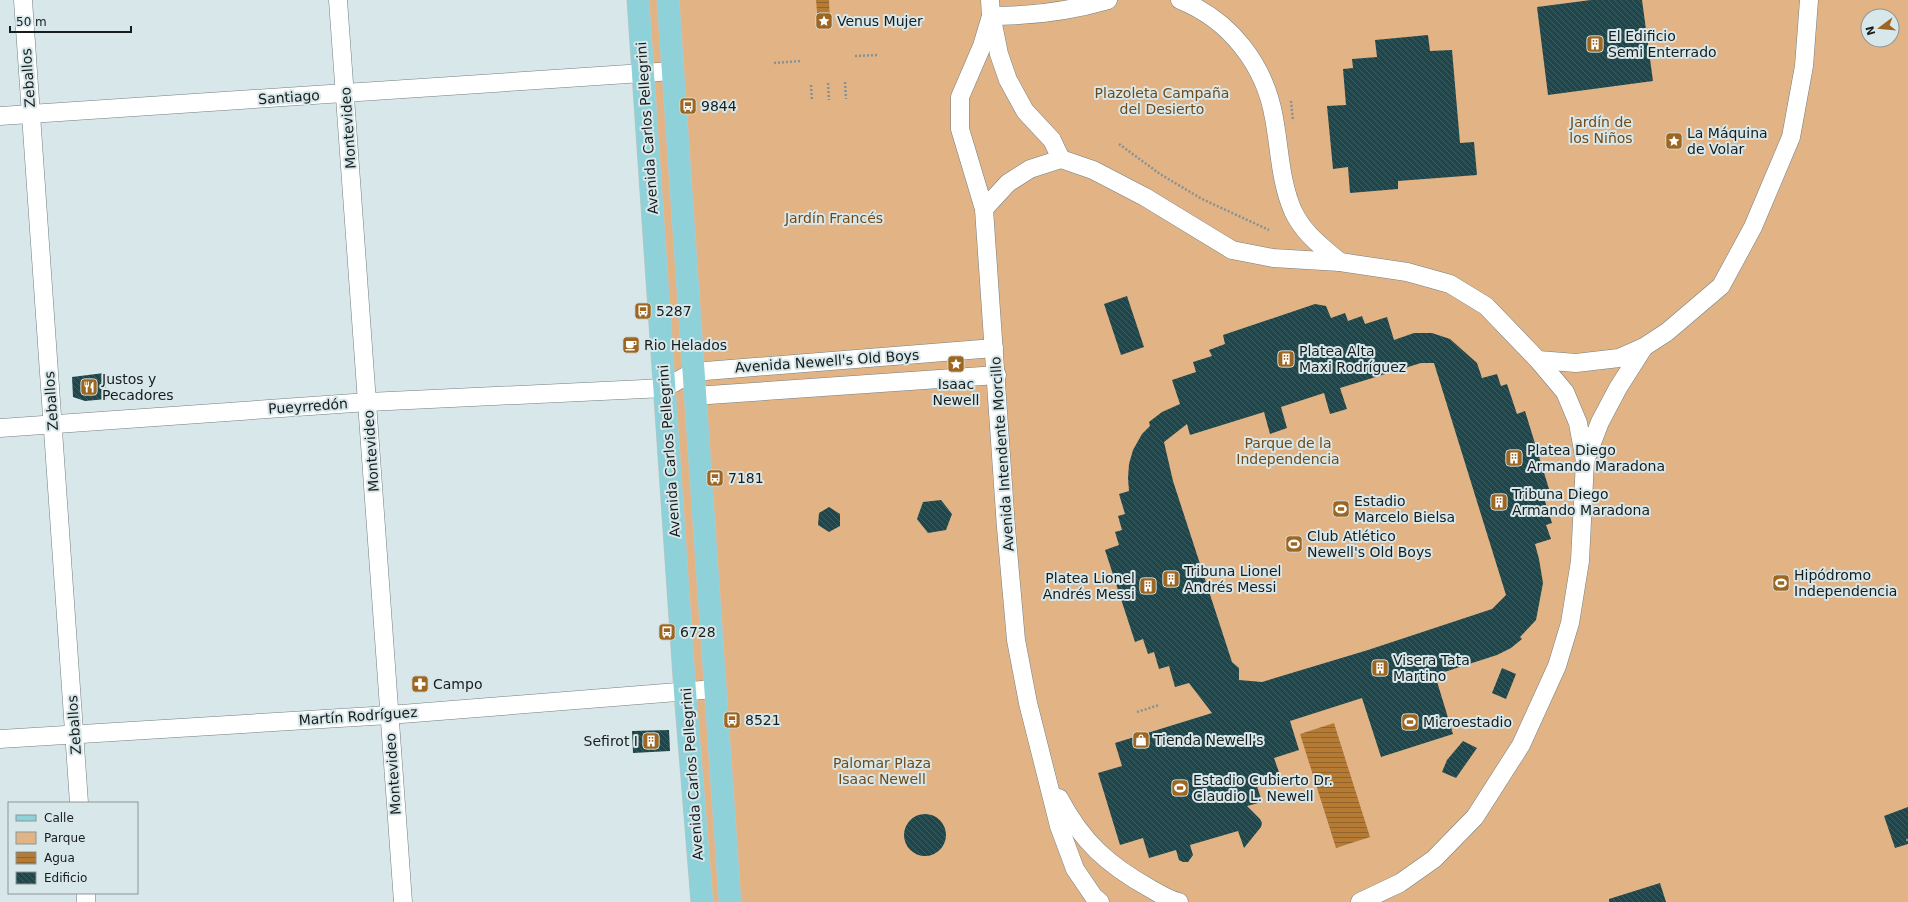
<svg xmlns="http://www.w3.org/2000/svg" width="1908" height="902" font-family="'DejaVu Sans',sans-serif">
	<defs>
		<pattern id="water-rules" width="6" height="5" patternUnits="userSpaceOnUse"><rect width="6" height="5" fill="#b57b35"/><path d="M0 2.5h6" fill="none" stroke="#92642c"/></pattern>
		<pattern id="building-back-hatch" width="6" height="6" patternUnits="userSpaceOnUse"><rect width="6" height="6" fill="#1f464a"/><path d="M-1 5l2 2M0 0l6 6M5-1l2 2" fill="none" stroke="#3e5d61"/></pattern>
	</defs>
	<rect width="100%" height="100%" fill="#d8e7e9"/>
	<path fill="#e2b485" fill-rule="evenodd" d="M638 0H1908V902H702ZM1868 16H1892V40H1868Z"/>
	<g fill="url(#water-rules)">
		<path d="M816 0H829L830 24 827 27H821L818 24Z"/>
		<path d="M1334 723 1370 837 1336 848 1300 734Z"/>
	</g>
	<g fill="url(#building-back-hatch)" fill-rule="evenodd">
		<path d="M1591 0H1642L1653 81 1548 95 1537 7Z"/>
		<path d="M1428 35 1430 51 1452 50 1460 143 1474 142 1477 175 1398 181V189L1350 193 1348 167 1333 169 1327 106 1346 105 1343 69 1353 68 1352 59 1377 57 1375 40Z"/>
		<path d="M1127 296 1144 347 1121 355 1104 304Z"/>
		<path d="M1315 304 1326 306 1331 318 1345 313 1348 321 1362 316 1365 324 1387 317 1394 340 1414 333H1432L1450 339 1477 363 1482 378 1497 374 1501 386 1507 384 1517 414 1525 411 1549 489 1542 492 1552 523 1546 525 1551 539 1535 544 1539 559 1543 583 1536 620 1520 637 1522 639 1511 648 1497 655 1435 675 1453 734 1381 757 1362 698 1290 721 1299 750 1274 758 1280 775 1256 783 1262 802 1247 806 1260 819 1262 823 1261 827 1244 848 1238 831 1190 845 1193 855 1188 862H1183L1179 860 1176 850 1149 858 1143 838 1120 845 1098 773 1122 766 1115 743 1212 713 1189 683 1175 687 1169 666 1159 669 1154 652 1148 654 1143 639 1135 642 1105 550 1119 545 1115 532 1122 530 1118 516 1125 514 1119 494 1129 491 1128 478 1129 464 1133 450 1142 434 1150 426 1149 422 1162 412 1180 404 1172 380 1196 372 1193 362 1212 356 1209 350 1225 344 1223 335ZM1421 363H1434L1506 595 1492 609 1368 650 1262 682 1239 680V668L1232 662 1173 481 1164 442 1187 424 1190 435 1264 412 1270 434 1287 428 1281 407 1324 393 1330 414 1347 409 1340 388Z"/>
		<path d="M104 373 107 399 85 401 73 397 72 377Z"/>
		<path d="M941 500 952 514 946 530 928 533 917 519 923 502Z"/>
		<path d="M829 507 840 514V526L829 532 818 525 819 513Z"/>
		<path d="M1502 668 1516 674 1506 699 1492 693Z"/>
		<path d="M669 730 670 751 633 753 632 731Z"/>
		<path d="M1463 741 1477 748 1456 778 1442 772 1447 760Z"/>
		<path d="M1908 807V844L1895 848 1884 816Z"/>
		<circle cx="925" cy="835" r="21"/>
		<path d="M1660 883 1666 902H1609V899Z"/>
	</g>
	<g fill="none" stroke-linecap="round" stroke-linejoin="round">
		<defs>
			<g id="minor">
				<path d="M23 0 79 803"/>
				<path d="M338 0 403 902"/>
				<path d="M990 0 991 16 982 46 960 97V129L984 209 1006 528 1016 640 1028 703 1059 826 1075 869 1094 897 1100 902"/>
				<path d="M1180 0C1230 20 1265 65 1274 118 1280 150 1280 181 1293 211 1304 234 1321 246 1340 262"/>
				<path d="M991 16C1031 16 1070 11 1108 0"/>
				<path d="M992 19 999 54 1008 80 1025 111 1052 140 1061 159"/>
				<path d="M0 116 673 71"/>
				<path d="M984 209 1008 183 1030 169 1061 159 1093 170 1145 197 1232 250 1273 258 1340 262 1407 272 1450 284 1486 306 1538 360 1565 392 1578 423 1585 461 1580 561 1570 623 1557 666 1521 745 1475 817 1434 859 1400 883 1360 902"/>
				<path d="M1538 360 1576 363 1619 358 1644 347 1667 332 1721 286 1753 227 1791 137 1804 66 1809 0"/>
				<path d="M694 396 997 375"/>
				<path d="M0 428 368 402 665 388 693 372 994 348"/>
				<path d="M1585 461 1600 422 1618 388 1644 347"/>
				<path d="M0 739 389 715 715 689"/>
				<path d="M1059 798C1082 842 1108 865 1151 889 1160 894 1169 900 1179 902"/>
				<path d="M86 893V902"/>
			</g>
			<g id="major">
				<path d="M638 0 685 692 702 902"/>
				<path d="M668 0 730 902"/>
			</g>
		</defs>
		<use href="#minor" stroke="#727f81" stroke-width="19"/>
		<use href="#major" stroke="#c3c4c4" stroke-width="23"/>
		<g stroke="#879193" stroke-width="2.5" stroke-dasharray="2 2" stroke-linecap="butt">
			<path d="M855 56 878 55"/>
			<path d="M774 63 801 61"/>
			<path d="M845 82 846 99"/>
			<path d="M828 83 829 100"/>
			<path d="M811 85 812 101"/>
			<path d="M1291 101 1293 121"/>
			<path d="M1119 144 1160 174 1202 199 1269 230"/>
			<path d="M1137 712 1159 705"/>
			<path d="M1906 840H1908"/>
		</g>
		<use href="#minor" stroke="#fff" stroke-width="18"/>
		<use href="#major" stroke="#8ed1d8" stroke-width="22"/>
	</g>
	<defs>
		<symbol id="sight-square" viewBox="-11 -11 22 22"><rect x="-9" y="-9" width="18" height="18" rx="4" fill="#9d6621" stroke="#d8e7e9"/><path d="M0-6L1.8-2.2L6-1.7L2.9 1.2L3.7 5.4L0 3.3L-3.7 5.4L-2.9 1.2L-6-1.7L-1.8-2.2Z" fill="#fff"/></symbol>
		<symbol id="building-square" viewBox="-11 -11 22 22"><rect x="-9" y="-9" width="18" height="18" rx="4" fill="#9d6621" stroke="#d8e7e9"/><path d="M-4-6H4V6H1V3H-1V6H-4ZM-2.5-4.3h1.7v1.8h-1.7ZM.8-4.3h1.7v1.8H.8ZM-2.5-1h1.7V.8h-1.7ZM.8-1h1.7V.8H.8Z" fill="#fff"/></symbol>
		<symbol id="bus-square" viewBox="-11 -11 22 22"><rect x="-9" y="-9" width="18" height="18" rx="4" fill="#9d6621" stroke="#d8e7e9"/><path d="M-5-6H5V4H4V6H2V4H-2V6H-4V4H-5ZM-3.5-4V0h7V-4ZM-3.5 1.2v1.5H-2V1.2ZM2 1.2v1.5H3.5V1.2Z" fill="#fff"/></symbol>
		<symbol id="cafe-square" viewBox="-11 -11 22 22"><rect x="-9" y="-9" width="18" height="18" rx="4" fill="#9d6621" stroke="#d8e7e9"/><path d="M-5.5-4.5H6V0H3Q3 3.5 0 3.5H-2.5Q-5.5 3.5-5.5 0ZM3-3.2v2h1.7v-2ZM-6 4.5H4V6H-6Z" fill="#fff"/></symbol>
		<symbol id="restaurant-square" viewBox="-11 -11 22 22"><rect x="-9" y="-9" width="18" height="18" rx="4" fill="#9d6621" stroke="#d8e7e9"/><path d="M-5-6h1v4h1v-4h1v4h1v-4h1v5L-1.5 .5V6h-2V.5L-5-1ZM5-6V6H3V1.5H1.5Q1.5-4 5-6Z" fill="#fff"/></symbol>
		<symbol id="stadium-square" viewBox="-11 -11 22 22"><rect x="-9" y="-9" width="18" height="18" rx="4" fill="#9d6621" stroke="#d8e7e9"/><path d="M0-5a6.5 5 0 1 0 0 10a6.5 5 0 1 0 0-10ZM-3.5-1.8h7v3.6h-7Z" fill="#fff"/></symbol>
		<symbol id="pharmacy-square" viewBox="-11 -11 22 22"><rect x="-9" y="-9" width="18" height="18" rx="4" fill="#9d6621" stroke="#d8e7e9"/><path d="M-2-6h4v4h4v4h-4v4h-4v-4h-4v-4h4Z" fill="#fff"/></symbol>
		<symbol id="shop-square" viewBox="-11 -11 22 22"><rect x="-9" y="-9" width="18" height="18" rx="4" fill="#9d6621" stroke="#d8e7e9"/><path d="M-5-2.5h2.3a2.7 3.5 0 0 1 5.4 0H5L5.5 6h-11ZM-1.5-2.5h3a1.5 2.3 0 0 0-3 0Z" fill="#fff"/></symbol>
	</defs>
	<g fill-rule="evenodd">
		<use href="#sight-square" x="814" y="11" width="20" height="20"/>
		<use href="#building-square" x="1585" y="34" width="20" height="20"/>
		<use href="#bus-square" x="678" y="96" width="20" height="20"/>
		<use href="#sight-square" x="1664" y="131" width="20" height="20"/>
		<use href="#bus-square" x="633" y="301" width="20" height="20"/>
		<use href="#cafe-square" x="621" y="335" width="20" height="20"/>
		<use href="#building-square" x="1276" y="349" width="20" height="20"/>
		<use href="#sight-square" x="946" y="354" width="20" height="20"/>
		<use href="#restaurant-square" x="79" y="377" width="20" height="20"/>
		<use href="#building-square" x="1504" y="448" width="20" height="20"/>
		<use href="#bus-square" x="705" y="468" width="20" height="20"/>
		<use href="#building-square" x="1489" y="492" width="20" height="20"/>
		<use href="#stadium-square" x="1331" y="499" width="20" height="20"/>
		<use href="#stadium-square" x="1284" y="534" width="20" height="20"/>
		<use href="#building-square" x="1161" y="569" width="20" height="20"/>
		<use href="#stadium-square" x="1771" y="573" width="20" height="20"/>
		<use href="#building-square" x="1138" y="576" width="20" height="20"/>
		<use href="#bus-square" x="657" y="622" width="20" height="20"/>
		<use href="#building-square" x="1370" y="658" width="20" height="20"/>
		<use href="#pharmacy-square" x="410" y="674" width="20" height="20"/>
		<use href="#bus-square" x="722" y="710" width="20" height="20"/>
		<use href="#stadium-square" x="1400" y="712" width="20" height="20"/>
		<use href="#shop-square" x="1131" y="730" width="20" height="20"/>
		<use href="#building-square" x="641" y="731" width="20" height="20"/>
		<use href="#stadium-square" x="1170" y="778" width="20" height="20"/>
	</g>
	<g text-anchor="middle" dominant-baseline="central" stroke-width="4" stroke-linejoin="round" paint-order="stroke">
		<g font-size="14" fill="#171c1d" stroke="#d8e7e9" text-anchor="start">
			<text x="837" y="21">Venus Mujer</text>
			<text x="1608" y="36">El Edificio<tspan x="1608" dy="16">Semi Enterrado</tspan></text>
			<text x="701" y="106">9844</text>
			<text x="1687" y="133">La Máquina<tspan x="1687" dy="16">de Volar</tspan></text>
			<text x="656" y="311">5287</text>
			<text x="644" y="345">Rio Helados</text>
			<text x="1299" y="351">Platea Alta<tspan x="1299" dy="16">Maxi Rodríguez</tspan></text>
			<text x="102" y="379">Justos y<tspan x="102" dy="16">Pecadores</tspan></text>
			<text x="956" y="384" text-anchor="middle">Isaac<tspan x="956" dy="16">Newell</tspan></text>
			<text x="1527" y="450">Platea Diego<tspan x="1527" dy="16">Armando Maradona</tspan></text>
			<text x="728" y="478">7181</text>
			<text x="1512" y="494">Tribuna Diego<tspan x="1512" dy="16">Armando Maradona</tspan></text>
			<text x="1354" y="501">Estadio<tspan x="1354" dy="16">Marcelo Bielsa</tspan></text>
			<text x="1307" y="536">Club Atlético<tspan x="1307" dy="16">Newell's Old Boys</tspan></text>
			<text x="1184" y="571">Tribuna Lionel<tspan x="1184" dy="16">Andrés Messi</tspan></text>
			<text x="1794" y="575">Hipódromo<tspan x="1794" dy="16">Independencia</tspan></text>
			<text x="1135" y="578" text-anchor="end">Platea Lionel<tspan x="1135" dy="16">Andrés Messi</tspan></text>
			<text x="680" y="632">6728</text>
			<text x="1393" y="660">Visera Tata<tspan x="1393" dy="16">Martino</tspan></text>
			<text x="433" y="684">Campo</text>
			<text x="745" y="720">8521</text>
			<text x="1423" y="722">Microestadio</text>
			<text x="1154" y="740">Tienda Newell's</text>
			<text x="638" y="741" text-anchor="end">Sefirot I</text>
			<text x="1193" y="780">Estadio Cubierto Dr.<tspan x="1193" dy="16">Claudio L. Newell</tspan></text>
		</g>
		<g font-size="14" fill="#171c1d" stroke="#d8e7e9">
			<text transform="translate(28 78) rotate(-94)">Zeballos</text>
			<text transform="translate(289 97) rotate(-4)">Santiago</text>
			<text transform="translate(348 128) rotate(-94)">Montevideo</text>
			<text transform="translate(647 128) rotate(-94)">Avenida Carlos Pellegrini</text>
			<text transform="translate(827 361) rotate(-4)">Avenida Newell's Old Boys</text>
			<text transform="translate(51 401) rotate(-94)">Zeballos</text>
			<text transform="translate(308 406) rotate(-4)">Pueyrredón</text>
			<text transform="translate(371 451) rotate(-94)">Montevideo</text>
			<text transform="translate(669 451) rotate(-94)">Avenida Carlos Pellegrini</text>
			<text transform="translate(1002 454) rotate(-94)">Avenida Intendente Morcillo</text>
			<text transform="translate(358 716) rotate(-4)">Martín Rodríguez</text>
			<text transform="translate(74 725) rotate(-94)">Zeballos</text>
			<text transform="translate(393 774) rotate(-94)">Montevideo</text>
			<text transform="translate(692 774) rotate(-94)">Avenida Carlos Pellegrini</text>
		</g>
		<g font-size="14" fill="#724916" stroke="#d8e7e9">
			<text x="1162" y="93">Plazoleta Campaña<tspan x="1162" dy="16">del Desierto</tspan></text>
			<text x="1601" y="122">Jardín de<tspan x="1601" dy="16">los Niños</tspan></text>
			<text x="834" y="218">Jardín Francés</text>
			<text x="1288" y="443">Parque de la<tspan x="1288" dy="16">Independencia</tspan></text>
			<text x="882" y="763">Palomar Plaza<tspan x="882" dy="16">Isaac Newell</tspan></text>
		</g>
	</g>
	<rect x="8" y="802" width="130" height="92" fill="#d8e7e9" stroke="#8b9697"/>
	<rect x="16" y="815" width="20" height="6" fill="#8ed1d8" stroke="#8b9697"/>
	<text x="44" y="822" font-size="12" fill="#171c1d">Calle</text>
	<rect x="16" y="832" width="20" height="12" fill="#e2b485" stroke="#8b9697"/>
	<text x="44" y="842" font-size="12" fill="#171c1d">Parque</text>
	<rect x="16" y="852" width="20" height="12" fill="url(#water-rules)" stroke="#8b9697"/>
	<text x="44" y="862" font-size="12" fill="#171c1d">Agua</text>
	<rect x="16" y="872" width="20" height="12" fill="url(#building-back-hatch)" stroke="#8b9697"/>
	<text x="44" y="882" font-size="12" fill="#171c1d">Edificio</text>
	<g transform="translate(1880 28) rotate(254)"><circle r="19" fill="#d8e7e9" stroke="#8b9697"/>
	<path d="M0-3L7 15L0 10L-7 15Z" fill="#9d6621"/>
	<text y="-6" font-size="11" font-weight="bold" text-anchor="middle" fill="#171c1d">N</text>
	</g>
	<path d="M10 26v6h121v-6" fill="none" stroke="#171c1d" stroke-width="2"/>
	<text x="16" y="26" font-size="12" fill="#171c1d" stroke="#d8e7e9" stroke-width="3" paint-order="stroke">50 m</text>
</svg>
